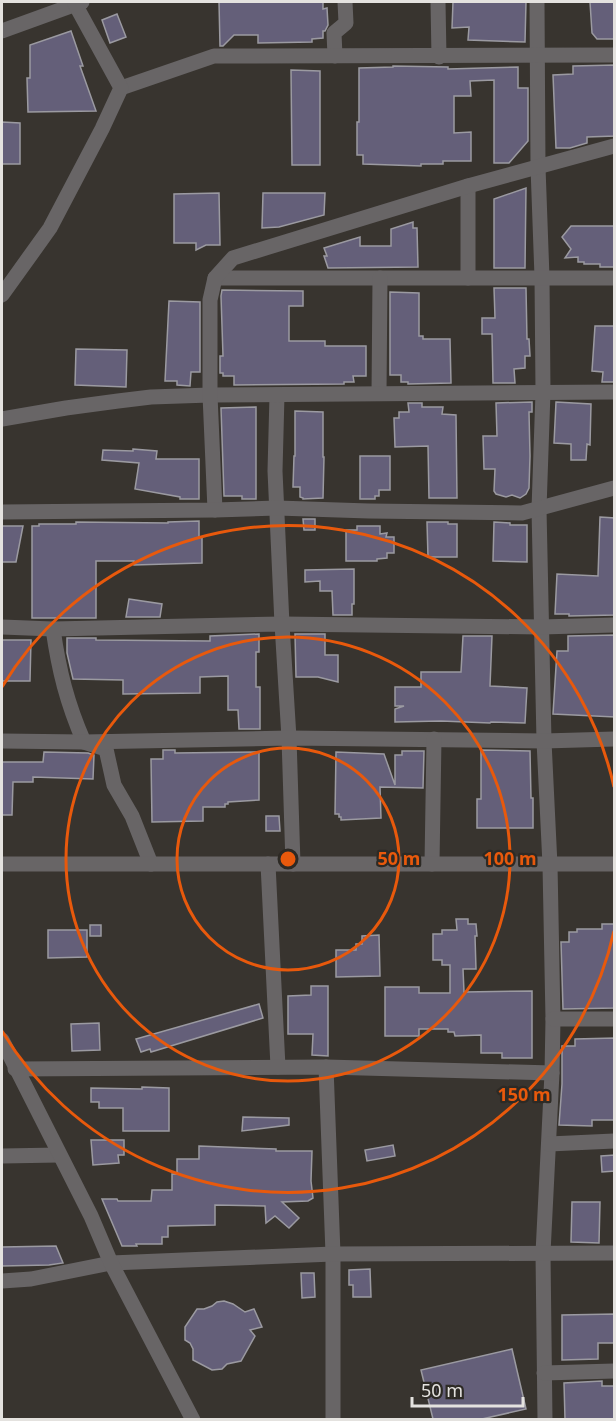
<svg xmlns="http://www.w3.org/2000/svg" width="616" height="1421" font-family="'Noto Sans',sans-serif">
	<rect width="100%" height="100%" fill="#38342f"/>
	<g fill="#645f79" stroke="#9b9aa1" stroke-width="1.5">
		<path d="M219 2H323V9L327 8 328 25 325 31H323V38L312 39V42L258 43V35H234L223 46H220Z"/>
		<path d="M453 2H526L525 42 468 40 469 27 452 28Z"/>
		<path d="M590 2H615V39H597L592 33Z"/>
		<path d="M117 14 126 37 110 43 102 20Z"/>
		<path d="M71 31 83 66H80L96 111 28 112 27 78H30V45Z"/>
		<path d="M615 65V136L587 137V143L570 148H556L553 75 573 74V66Z"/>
		<path d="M393 66 448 67V69L518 67V88H528V141L509 163H494V80L470 81 471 96H454V133L471 132V161H443V164H421V166L363 164V155H357V122H359V68L393 67Z"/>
		<path d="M291 70 320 71V165H292Z"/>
		<path d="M2 122 20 123V164H2Z"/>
		<path d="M526 188 525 268H494V199Z"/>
		<path d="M219 193 220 245H206L196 250V243H174V194Z"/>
		<path d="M263 193H325L324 215 279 227 262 228Z"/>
		<path d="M413 222V228H417L418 267 328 268 324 256H327L324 248 360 237V246H391V229Z"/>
		<path d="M571 226H615V267H600V264H584V262H578V257L565 258 571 249 562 237Z"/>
		<path d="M494 288H526L527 339H529L530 356H525V368L514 369 515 383H493L492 334H482V318H495Z"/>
		<path d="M222 290 303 291V306H289V341H325V346H366V376H353L354 382H344V384L234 385V376H223V373H220V356H223L221 296Z"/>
		<path d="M390 292 419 293V336H423V339H450L451 383 408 384V382H401V375H390Z"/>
		<path d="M169 301 200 302V372H191L190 386 177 385V381H165Z"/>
		<path d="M595 326H615V382H602L603 372 592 371Z"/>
		<path d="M76 349 127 350 126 387 75 385Z"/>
		<path d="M532 402V412H529L530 456 529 488 526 494 520 498 512 495 506 497 496 494 494 491 495 469H484L483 436H497L496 403Z"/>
		<path d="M556 402 591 404 590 445 587 444 586 460H571V444L554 443Z"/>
		<path d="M408 403H422V407H443L442 414 456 415 457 498H429L428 446 395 447 394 418H399V412H409Z"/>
		<path d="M256 407V499H242V496H224L221 408Z"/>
		<path d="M295 411 323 412V457H324L323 498 303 499V498L300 497V487H293L294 456H295Z"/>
		<path d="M133 449 157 451 156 459H199V499H180V497L135 489 139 463 102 460 103 450 133 451Z"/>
		<path d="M360 456H390V490H379V496H375V499H360Z"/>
		<path d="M600 517 615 518V615L569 616V614H555L557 574 598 576Z"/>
		<path d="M303 519H315V530H304Z"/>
		<path d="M199 521V538L202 537V563L134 565V561H96V618H32V526H39V524H76V522L168 523V522Z"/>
		<path d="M427 522H448V524H457V557H428Z"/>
		<path d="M494 522 510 523V525H527V562L493 561Z"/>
		<path d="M2 526H23L16 562H2Z"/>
		<path d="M357 526H380V534L387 533 386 537H394V553H387V558L377 559V561H346V530H357Z"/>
		<path d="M354 569V604H352V615H333L332 591H320V581L305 582V570Z"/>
		<path d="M129 599 162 604 160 617H126Z"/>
		<path d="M259 634V652H256V687H260V729H239L238 710H228V676L200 677V693L123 694V680L73 679 67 653V638H96V640L210 641V636Z"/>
		<path d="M295 634H325V655H338V682L318 677H296Z"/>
		<path d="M615 635V717L553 714 557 651H568V636Z"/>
		<path d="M463 636H492L490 686 527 688 525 723 491 722 490 723 441 721 395 722V709L404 706H395V687H421V672H461Z"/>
		<path d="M2 640H31L30 681H2Z"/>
		<path d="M163 750H175V753L259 752V800L228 802V804H225V807H203V821L152 822 151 759H163Z"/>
		<path d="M481 750 530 751 531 798H533V828H477V799H481Z"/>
		<path d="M402 751H424L423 788 380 787 381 818 341 820V817H339V814H335L336 752 384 754 395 785V755H402Z"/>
		<path d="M44 752 88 753 94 755 93 779 33 777V782H13L12 815H2V762H43Z"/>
		<path d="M266 816H279L280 831H266Z"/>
		<path d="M456 919H468V924H476L477 936H475L476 969H463L464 992 532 991V1058H502V1053H481V1035L455 1036 454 1032H448V1029H419V1036H385V987H419V993H450V965H442V960H433V934H442V930H457Z"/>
		<path d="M602 924H615V1008L563 1009 561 942H569V932H577V929H602Z"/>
		<rect x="90" y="925" width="11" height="11"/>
		<path d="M48 930H87V957L48 958Z"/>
		<path d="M379 935 380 976 336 977V950H356V944H362V936Z"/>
		<path d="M311 986H328V1056L312 1055 313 1034H288V996L311 995Z"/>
		<path d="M259 1004 263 1018 151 1052 150 1049 141 1052 136 1039Z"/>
		<path d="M99 1023 100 1050 72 1051 71 1024Z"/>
		<path d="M615 1038V1120H592V1126L559 1125 562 1084V1046H575V1039Z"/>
		<path d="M142 1087 169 1088V1131H123V1108H99V1102H91V1088L142 1089Z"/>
		<path d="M243 1117 289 1118V1125L242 1131Z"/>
		<path d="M91 1140H124V1155H118L119 1163 93 1165Z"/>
		<path d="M393 1145 395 1156 367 1161 365 1150Z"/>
		<path d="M199 1146 276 1149V1151H312L311 1181 313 1198 308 1201 282 1202 299 1218 289 1228 275 1216 266 1223 265 1206 215 1205V1225L168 1226V1237H162V1244H136L137 1246H122L102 1199H117L118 1201H151L152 1190H172V1174H177V1159H199Z"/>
		<path d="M615 1155V1171L602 1172 601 1156Z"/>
		<path d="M572 1202H600L599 1243 571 1242Z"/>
		<path d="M56 1246 63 1263 49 1265 2 1266V1247Z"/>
		<path d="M370 1269 371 1297H353V1285H349V1270Z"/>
		<path d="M301 1273H314L315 1297 302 1298Z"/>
		<path d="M224 1301 233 1304 245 1312 254 1309 262 1327 250 1330 255 1336 241 1361 227 1364 222 1369 212 1370 193 1360V1349L190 1343 185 1340V1327L197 1309H204L212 1306 217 1302Z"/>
		<path d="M615 1314V1343H598V1359L562 1360V1315Z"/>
		<path d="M512 1349 526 1409 482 1419H433L421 1370Z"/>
		<path d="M602 1381V1386H615V1419H565L564 1383Z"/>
	</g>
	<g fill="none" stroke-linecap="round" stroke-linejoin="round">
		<g stroke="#686566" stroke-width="15">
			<path d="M438 2 439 57"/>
			<path d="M537 2 538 167 542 277 543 392 539 509 544 741 550 865 553 1019 552 1073 543 1253 545 1420"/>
			<path d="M2 31 82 2"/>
			<path d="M335 56 334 33 346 23 345 2"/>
			<path d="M121 88 214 56 614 55"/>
			<path d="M468 186V278"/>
			<path d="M215 278H614"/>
			<path d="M2 295 50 228 102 129 121 88 75 4"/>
			<path d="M379 393 380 278"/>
			<path d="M277 395 275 471 282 624 289 738 293 864"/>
			<path d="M2 419 66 408 118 401 151 397 210 395 614 392"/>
			<path d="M215 510 210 395V300L215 278 233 258 468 186 614 146"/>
			<path d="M2 512 215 510 277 508 369 511 522 513 614 488"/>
			<path d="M2 627 53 629 282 624 541 627 614 625"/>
			<path d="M53 629C59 671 67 703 84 742L106 749 114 785 132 816 151 864"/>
			<path d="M2 741 84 742 289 738 544 741 614 739"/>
			<path d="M268 864 278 1067"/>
			<path d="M432 864 434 739"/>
			<path d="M553 1019H614"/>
			<path d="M326 1067 333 1254V1420"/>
			<path d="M15 1069 326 1067 552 1073"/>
			<path d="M549 1144 614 1141"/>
			<path d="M2 1156 59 1155"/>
			<path d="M2 1281 31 1279 111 1263 333 1254 614 1253"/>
			<path d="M544 1373 614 1371"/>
		</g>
		<g stroke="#686566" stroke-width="15">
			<path d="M2 864H614"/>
			<path d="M2 1040 91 1216 111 1263 193 1420"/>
		</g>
	</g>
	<g fill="none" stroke="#e8590c" stroke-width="3">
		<circle cx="288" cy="859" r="111"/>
		<circle cx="288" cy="859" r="222"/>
		<path d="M614 931A334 334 0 0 1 2 1031M2 687A334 334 0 0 1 614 787"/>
	</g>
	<circle cx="288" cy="859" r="9" fill="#e8590c" stroke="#2d2a25" stroke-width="3"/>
	<g font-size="18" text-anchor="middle" font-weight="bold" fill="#e8590c" stroke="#2d2a25" stroke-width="4.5" stroke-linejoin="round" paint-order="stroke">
		<text x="399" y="865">50 m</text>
		<text x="510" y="865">100 m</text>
		<text x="524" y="1101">150 m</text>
	</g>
	<rect width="616" height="1421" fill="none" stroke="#e4e2df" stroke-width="6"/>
	<path d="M412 1397v9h111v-9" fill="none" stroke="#e4e2df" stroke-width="3"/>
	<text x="421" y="1397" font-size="18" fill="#e4e2df" stroke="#2d2a25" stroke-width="4.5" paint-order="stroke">50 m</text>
</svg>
